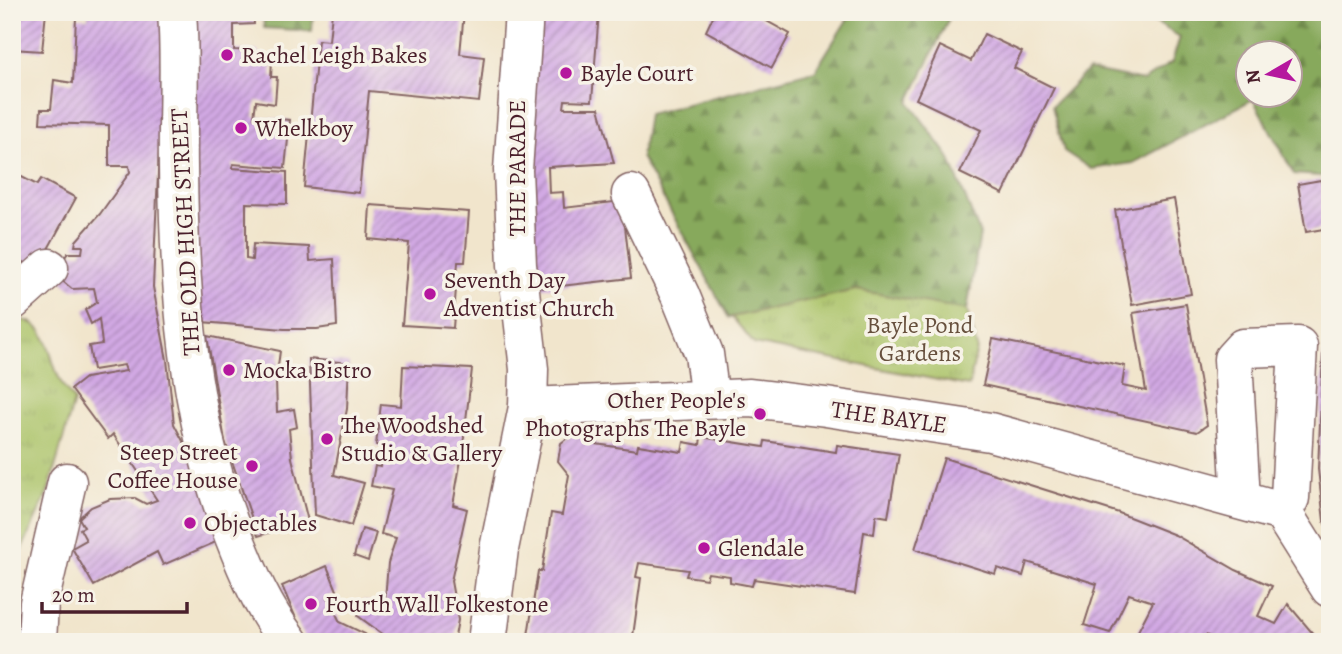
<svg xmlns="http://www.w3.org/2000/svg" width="1342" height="654" font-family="Alegreya,serif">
	<defs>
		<pattern id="forest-firs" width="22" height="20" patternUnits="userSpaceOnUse" patternTransform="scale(1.75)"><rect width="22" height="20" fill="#87a95c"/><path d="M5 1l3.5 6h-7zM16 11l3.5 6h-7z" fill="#70894c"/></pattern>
		<pattern id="park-tufts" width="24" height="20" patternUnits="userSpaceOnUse" patternTransform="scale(1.75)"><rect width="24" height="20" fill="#aac368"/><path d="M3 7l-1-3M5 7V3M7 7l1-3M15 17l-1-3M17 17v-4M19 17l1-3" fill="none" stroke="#94a75a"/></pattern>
		<pattern id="building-hatch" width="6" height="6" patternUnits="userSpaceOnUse" patternTransform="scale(1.75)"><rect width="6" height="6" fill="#d2a9e4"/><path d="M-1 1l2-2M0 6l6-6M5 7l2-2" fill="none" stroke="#ac89b9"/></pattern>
	</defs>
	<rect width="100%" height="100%" fill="#f7f3e8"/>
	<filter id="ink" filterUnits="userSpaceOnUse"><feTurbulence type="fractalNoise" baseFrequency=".0143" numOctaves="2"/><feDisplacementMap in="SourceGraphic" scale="14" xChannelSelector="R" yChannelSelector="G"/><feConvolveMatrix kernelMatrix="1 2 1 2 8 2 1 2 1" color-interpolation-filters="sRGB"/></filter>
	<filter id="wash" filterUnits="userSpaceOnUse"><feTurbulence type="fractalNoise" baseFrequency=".00686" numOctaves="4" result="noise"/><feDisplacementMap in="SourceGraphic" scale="28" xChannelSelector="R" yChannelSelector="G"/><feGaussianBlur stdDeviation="1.57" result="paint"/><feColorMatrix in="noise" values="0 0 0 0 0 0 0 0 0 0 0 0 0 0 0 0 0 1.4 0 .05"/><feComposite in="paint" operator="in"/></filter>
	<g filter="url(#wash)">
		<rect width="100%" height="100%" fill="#f1e5cc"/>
		<g fill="url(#forest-firs)" stroke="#686444" stroke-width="2" fill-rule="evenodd">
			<path d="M263 12H313L312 31 264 28Z"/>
			<path d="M852 12H952L909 102 949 157 980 234 967 310 856 290 729 318 641 157 648 114 815 71Z"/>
			<path d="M1138 12H1330V177L1294 174 1253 99 1133 163 1091 169 1064 151 1052 106 1088 70 1143 81 1172 62 1180 37ZM1248 52H1290V94H1248Z"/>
		</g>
		<g fill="url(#park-tufts)" stroke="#7a714a" stroke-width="2">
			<path d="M856 290 967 310 977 348 969 386 754 344 732 317Z"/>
			<path d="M12 319C50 317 47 353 59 378 62 386 69 393 74 401L48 492 12 571Z"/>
		</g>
		<g id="blocks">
			<g fill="url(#building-hatch)">
				<path d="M12 12H46L42 51 12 49Z"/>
				<path d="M88 12H165L153 287 167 360 174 424 204 481 223 539 163 565 157 552 94 586 72 548 86 540 80 529 84 527 79 518 91 507 110 499 135 498 146 504 157 500 113 434 108 439 71 389 85 378 126 371 124 365 93 370 89 346 102 344 99 319 91 324 85 310 97 302 94 288 72 289 53 273 68 253H82L83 246H75L76 241 100 214 130 172 129 166H109V125L40 123 41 109H51L54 80 73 83 76 17 88 18Z"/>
				<path d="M196 12H253L254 24 234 25V50L258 51V60H272L271 77H277L275 104 256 101 254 117 290 120 285 168 233 164 232 168 287 172V204L246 203V259L252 260 253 244 309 247 310 261 334 259 337 326 317 329H284L202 322 191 203Z"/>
				<path d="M332 12 398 16V12H464L460 54 484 57 479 102 369 91 359 193 304 187 318 40 329 41Z"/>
				<path d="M540 12H599L592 101 565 100 564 108H599L614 163 548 167 549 193 563 192 564 208 622 201 631 278 543 288 531 279 528 168Z"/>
				<path d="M715 12H756L754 14 790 34 772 68 706 31Z"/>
				<path d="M984 34 1022 52 1014 68 1054 88 1003 194 960 173 981 130 916 99 940 46 971 61Z"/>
				<path d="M12 172 37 185 41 179 76 198 37 269 12 256Z"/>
				<path d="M1321 180 1329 228 1306 232 1298 184Z"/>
				<path d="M1174 199 1191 294 1132 305 1115 210Z"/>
				<path d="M370 205 469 212 465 262H458L453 328 402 325 409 243 368 239Z"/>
				<path d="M1186 304 1207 425 1197 432 983 385 993 339 1125 366 1122 386 1146 391 1133 313Z"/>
				<path d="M207 336 280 351 276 381 277 412 294 409 297 427 289 429 292 458 308 521 258 536 225 441Z"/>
				<path d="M1323 354H1330V536L1324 521 1318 469Z"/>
				<path d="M309 359 349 363 347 409 334 475 364 483 351 526 315 515Z"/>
				<path d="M403 366 472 369 462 454 453 505 467 509 451 581 458 620 454 642H399L401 639 384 635 358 616 363 600 386 607 388 602 385 601 388 563 396 538 381 534 392 490 371 486 375 466 381 467 384 446 376 445 381 404 401 406Z"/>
				<path d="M574 433 591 437 596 444 637 450 638 445 682 452 684 442 700 445 701 437 764 447 765 441 836 452 837 445 899 454 888 517 876 515 874 534 864 532 855 594 754 579 752 586 730 582V576L708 573 706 579 686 576 688 570 639 563 636 577 641 578 633 636 638 638 637 642H527L538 571H542L551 513 562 515 569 475 558 461 561 443Z"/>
				<path d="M944 458 1119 513 1175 535 1236 570 1272 586 1258 616 1276 624 1288 604 1320 642H1220L1206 635 1202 642H1183L1169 635 1165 642H1154L1137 633 1153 602 1129 594 1110 633 1084 625 1097 584 1027 562 1023 576 997 568 995 574 915 549Z"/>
				<path d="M362 529 376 533 368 561 354 556Z"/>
				<path d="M327 566 338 593 328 597 340 622 365 634 373 642H308L304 637 282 586Z"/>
			</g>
		</g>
	</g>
	<g filter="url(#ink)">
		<use href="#blocks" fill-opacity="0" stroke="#846463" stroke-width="2"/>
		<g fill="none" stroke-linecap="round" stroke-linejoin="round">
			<defs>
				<path id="pedestrian" d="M177 12C181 64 177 115 178 167 179 292 188 416 233 534 248 573 263 608 289 642"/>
				<g id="minor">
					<path d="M631 194 680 295 704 354 710 399"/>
					<path d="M12 301 49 268"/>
					<path d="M528 407 750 398 826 407 990 432 1282 512 1330 588"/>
					<path d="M1241 500 1233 359 1243 348 1298 346 1290 498 1282 512"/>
					<path d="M37 642 39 603 67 482"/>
					<path d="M487 642 499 549 528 407 529 369 517 265 513 170 524 12"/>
				</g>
			</defs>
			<use href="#pedestrian" stroke="#846463" stroke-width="41"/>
			<use href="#minor" stroke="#846463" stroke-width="41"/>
			<use href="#pedestrian" stroke="#fff" stroke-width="38"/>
			<use href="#minor" stroke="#fff" stroke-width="38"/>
		</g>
	</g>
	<g fill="#b5179e" stroke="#f7f3e8" stroke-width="2.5">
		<circle cx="227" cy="55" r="7"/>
		<circle cx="566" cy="73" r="7"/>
		<circle cx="241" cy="128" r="7"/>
		<circle cx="430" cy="294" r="7"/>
		<circle cx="229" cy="370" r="7"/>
		<circle cx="760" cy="414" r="7"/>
		<circle cx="327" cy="439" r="7"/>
		<circle cx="252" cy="466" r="7"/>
		<circle cx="190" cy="523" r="7"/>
		<circle cx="704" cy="548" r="7"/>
		<circle cx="311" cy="604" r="7"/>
	</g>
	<g text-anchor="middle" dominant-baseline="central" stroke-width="7" stroke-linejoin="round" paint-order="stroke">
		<g font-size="24" fill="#4a1f2b" stroke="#f7f3e8" text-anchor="start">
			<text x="241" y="55">Rachel Leigh Bakes</text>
			<text x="580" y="73">Bayle Court</text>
			<text x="255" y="128">Whelkboy</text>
			<text x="444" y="280">Seventh Day<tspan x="444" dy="28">Adventist Church</tspan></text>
			<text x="243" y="370">Mocka Bistro</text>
			<text x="746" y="400" text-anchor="end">Other People's<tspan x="746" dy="28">Photographs The Bayle</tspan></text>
			<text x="341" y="425">The Woodshed<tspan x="341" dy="28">Studio &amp; Gallery</tspan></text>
			<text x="238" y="452" text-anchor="end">Steep Street<tspan x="238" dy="28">Coffee House</tspan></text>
			<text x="204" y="523">Objectables</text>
			<text x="718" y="548">Glendale</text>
			<text x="325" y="604">Fourth Wall Folkestone</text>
		</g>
		<g font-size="24" fill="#4a1f2b" stroke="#f7f3e8">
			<text transform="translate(517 168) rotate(-90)">THE PARADE</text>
			<text transform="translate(185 232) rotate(-93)">THE OLD HIGH STREET</text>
			<text transform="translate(889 417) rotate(8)">THE BAYLE</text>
		</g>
		<g font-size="24" fill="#67503d" stroke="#f7f3e8">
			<text x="920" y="325">Bayle Pond<tspan x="920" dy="28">Gardens</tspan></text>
		</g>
	</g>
	<rect width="1342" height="654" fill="none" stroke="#f7f3e8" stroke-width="42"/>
	<g transform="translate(1269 74) rotate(261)"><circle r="33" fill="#f7f3e8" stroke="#b29e9c" stroke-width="2"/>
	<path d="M0-5L12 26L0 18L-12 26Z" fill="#b5179e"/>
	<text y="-10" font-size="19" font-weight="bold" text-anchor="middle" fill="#4a1f2b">N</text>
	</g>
	<path d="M42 602v10h145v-10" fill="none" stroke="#4a1f2b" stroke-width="3.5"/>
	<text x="52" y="602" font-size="21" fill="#4a1f2b" stroke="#f7f3e8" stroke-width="5" paint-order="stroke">20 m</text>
</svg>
